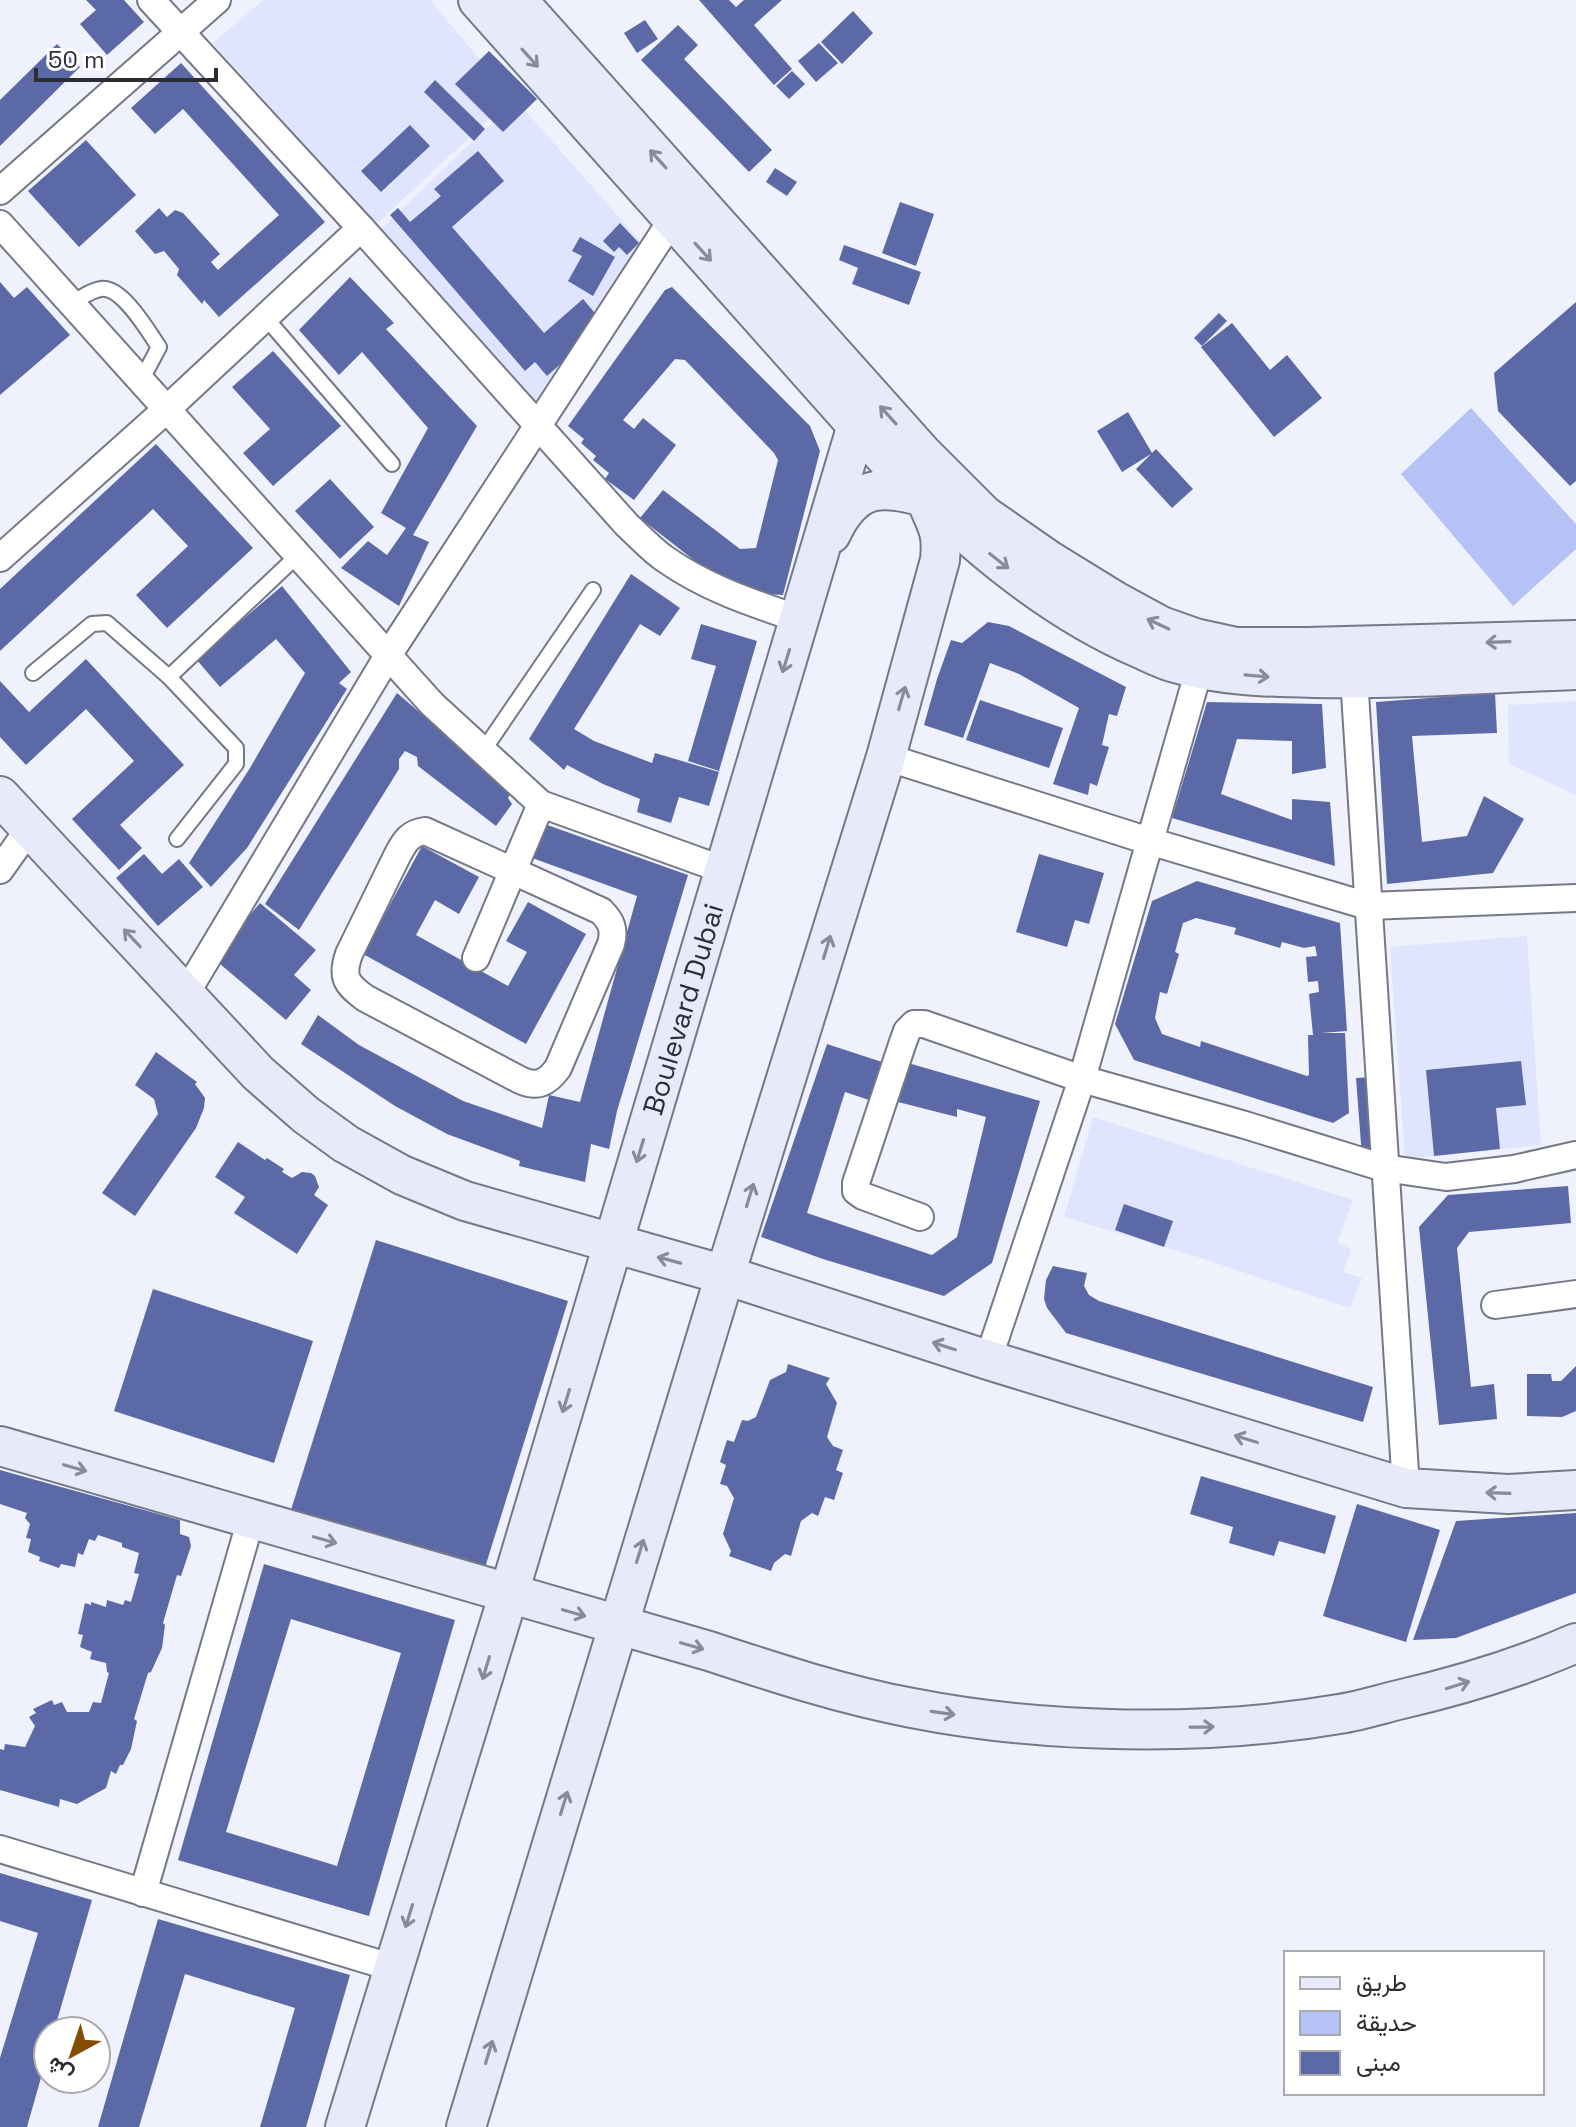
<svg xmlns="http://www.w3.org/2000/svg" width="1576" height="2127" font-family="'Space Grotesk',Vazirmatn,sans-serif">
	<rect width="100%" height="100%" fill="#eff2fc"/>
	<g fill="#dfe5fe">
		<path d="M263 0H430L512 98 376 224 213 43Z"/>
		<path d="M516 100 645 247 541 405 524 395 379 231Z"/>
		<path d="M1576 701V795L1509 764 1508 705Z"/>
		<path d="M1527 936 1541 1145 1405 1159 1390 947Z"/>
		<path d="M1093 1117 1353 1200 1337 1243 1351 1249 1343 1272 1362 1278 1350 1308 1192 1255 1064 1217Z"/>
	</g>
	<path fill="#b5c2f5" d="M1471 408 1576 524V549L1513 606 1401 474Z"/>
	<g fill="#5c69a7" fill-rule="evenodd">
		<path d="M86 0H124L144 22 107 55 80 24 96 10Z"/>
		<path d="M699 0H729L736 7 744 0H782L754 25 792 69 774 85Z"/>
		<path d="M853 11 873 33 842 64 821 42Z"/>
		<path d="M645 20 658 39 637 53 624 33Z"/>
		<path d="M678 25 698 45 684 59 772 150 749 172 641 60Z"/>
		<path d="M819 43 838 63 816 82 798 61Z"/>
		<path d="M57 44 80 67 0 146V100Z"/>
		<path d="M489 51 537 99 503 132 455 84Z"/>
		<path d="M181 63 325 222 219 317 204 300 202 304 177 275 179 269 164 251 155 254 135 231 159 208 167 217 175 210 183 213 220 254 211 262 218 270 279 215 183 109 155 134 131 108Z"/>
		<path d="M792 71 805 84 789 99 776 86Z"/>
		<path d="M435 80 485 129 474 141 424 92Z"/>
		<path d="M410 125 430 146 381 192 361 171Z"/>
		<path d="M86 140 136 195 79 247 28 191Z"/>
		<path d="M478 151 504 181 452 227 544 333 583 299 605 325 547 376 535 362 525 371 390 215 398 208 410 222 441 196 434 189Z"/>
		<path d="M775 168 797 182 787 196 766 182Z"/>
		<path d="M900 202 934 214 916 266 882 253Z"/>
		<path d="M620 223 639 243 627 255 619 247 614 252 603 241Z"/>
		<path d="M580 237 615 257 593 296 568 281 582 256 572 251Z"/>
		<path d="M844 245 921 272 909 305 852 284 858 268 839 260Z"/>
		<path d="M350 277 394 323 386 329 477 426 413 535 429 542 399 606 341 568 368 541 387 555 406 528 381 513 428 428 362 352 339 375 299 330Z"/>
		<path d="M0 282 14 298 27 287 70 335 0 395Z"/>
		<path d="M672 287 810 426 820 451 783 595 765 594 718 579 640 518 663 490 740 549 756 548 778 460 774 453 685 360 675 359 623 420 634 429 643 418 676 445 634 500 605 479 609 473 593 460 596 456 581 443 584 439 568 426 665 290Z"/>
		<path d="M1576 302V481L1570 486 1498 411 1494 373Z"/>
		<path d="M1219 313 1227 321 1202 346 1194 338Z"/>
		<path d="M1232 323 1270 370 1287 355 1322 398 1274 437 1201 347Z"/>
		<path d="M273 351 341 426 273 486 243 453 270 429 232 387Z"/>
		<path d="M1128 412 1152 453 1156 449 1193 489 1172 508 1136 469 1151 454 1122 472 1097 431Z"/>
		<path d="M156 444 253 548 167 628 136 595 188 546 153 509 0 651V589Z"/>
		<path d="M330 479 374 527 340 559 295 511Z"/>
		<path d="M631 574 680 608 660 636 640 624 574 729 594 741 652 763 655 753 719 772 709 806 679 797 671 823 637 812 640 799 603 784 567 765 564 770 529 739Z"/>
		<path d="M282 586 351 672 339 683 347 689 247 848 211 887 189 863 250 768 305 673 276 639 220 687 196 659Z"/>
		<path d="M988 622 1009 626 1126 687 1117 716 1109 714 1102 745 1109 747 1097 786 1090 783 1088 795 1053 784 1079 708 1019 674 990 663 963 738 924 725 937 679 951 640 962 643Z"/>
		<path d="M701 624 757 641 719 771 688 761 716 666 691 659Z"/>
		<path d="M86 659 184 765 120 825 142 848 119 870 72 819 134 761 86 709 26 765 0 737V681L29 712Z"/>
		<path d="M397 693 512 791 508 798 512 804 496 826 418 766 417 757 405 751 399 759V769L299 930 265 904Z"/>
		<path d="M1495 693 1497 733 1412 736 1422 842 1467 836 1484 796 1524 819 1493 873 1387 884 1376 702Z"/>
		<path d="M980 700 1063 728 1049 768 966 740Z"/>
		<path d="M1207 702 1322 704 1326 768 1292 774V741L1237 739 1221 794 1292 820V799L1330 802 1335 866 1172 818Z"/>
		<path d="M536 821 688 875 617 1111 609 1149 591 1144 585 1182 519 1166 520 1161 447 1134 395 1106 301 1044 318 1015 359 1045 463 1101 542 1128 549 1095 580 1102 637 896 524 855Z"/>
		<path d="M422 846 479 877 459 914 435 900 416 935 508 986 527 952 506 941 528 902 586 934 526 1044 363 954Z"/>
		<path d="M144 854 162 874 179 859 203 887 158 926 116 878Z"/>
		<path d="M1039 854 1104 873 1089 924 1075 920 1067 947 1016 932Z"/>
		<path d="M1197 881 1340 923 1347 1031 1321 1033H1345L1349 1113 1333 1123 1134 1060 1115 1024 1152 901ZM1196 918 1236 928 1234 934 1280 948 1282 942 1304 948 1315 946 1317 956 1306 957 1308 982 1318 981 1319 992 1309 994 1313 1035H1308L1309 1075 1307 1076 1201 1041 1200 1047 1162 1034 1155 1018 1160 992 1167 994 1179 954 1175 952 1183 923Z"/>
		<path d="M260 903 316 950 294 975 311 990 286 1020 213 958Z"/>
		<path d="M827 1044 885 1063 872 1101 845 1092 807 1213 932 1255 957 1237 986 1117 957 1109V1117L898 1102 908 1063 1040 1101 992 1263 944 1296 823 1259 761 1237Z"/>
		<path d="M156 1052 197 1082 195 1084 205 1098 204 1108 196 1128 135 1216 102 1193 158 1114 154 1099 135 1085Z"/>
		<path d="M1521 1061 1526 1105 1496 1108 1500 1149 1434 1156 1426 1070Z"/>
		<path d="M1393 1076 1399 1155 1362 1157 1356 1078Z"/>
		<path d="M238 1142 265 1160 267 1158 284 1169 282 1172 292 1178 302 1172 311 1173 315 1176 319 1187 314 1195 328 1205 297 1254 234 1213 245 1197 215 1177Z"/>
		<path d="M1568 1186 1571 1223 1469 1232 1457 1248 1471 1387 1494 1384 1497 1419 1439 1425 1419 1227 1448 1195Z"/>
		<path d="M1124 1204 1173 1221 1164 1247 1115 1230Z"/>
		<path d="M376 1240 568 1301 483 1574 290 1513Z"/>
		<path d="M1053 1266 1087 1273 1084 1286 1089 1295 1099 1301 1373 1387 1363 1422 1066 1333 1047 1308 1044 1299 1046 1280Z"/>
		<path d="M153 1289 313 1341 274 1463 114 1411Z"/>
		<path d="M788 1364 830 1378 826 1384 837 1403 827 1437 833 1446 843 1450 836 1470 843 1473 834 1500 825 1497 818 1516 812 1513 801 1521 791 1556 785 1554 774 1563 771 1571 729 1556 731 1551 723 1534 734 1498 727 1486 720 1484 726 1465 720 1462 727 1440 734 1442 742 1420 748 1421 756 1417 770 1380 786 1372Z"/>
		<path d="M1576 1366V1411L1562 1417 1527 1416V1374H1551L1552 1381H1561Z"/>
		<path d="M0 1470 180 1520V1534L189 1537 191 1546 181 1576 177 1575 163 1623 165 1625 162 1648 151 1672 148 1673 134 1719 137 1721 131 1749 123 1765H120L116 1774 111 1771 106 1788 77 1804 60 1799 59 1807 0 1790V1749L4 1750 5 1744 25 1747 35 1726 29 1717 36 1713 33 1709 52 1700 54 1705 62 1702 67 1712H89L93 1702 101 1703 109 1673 107 1672 106 1663 90 1659 92 1652 80 1647 83 1635 78 1634 85 1603 91 1605V1602L106 1607 107 1600 123 1605 125 1600 131 1602 139 1574 134 1573 139 1553 122 1547V1543L98 1535 95 1541 89 1539 83 1555 78 1553 75 1567 61 1564 59 1568 39 1561 40 1557 28 1552 31 1539 26 1538 30 1524 25 1518 27 1513 0 1504Z"/>
		<path d="M1201 1476 1336 1516 1325 1554 1279 1541 1274 1556 1229 1543 1233 1527 1190 1514Z"/>
		<path d="M1357 1504 1440 1530 1406 1642 1323 1616Z"/>
		<path d="M1576 1513V1593L1456 1638 1413 1640 1456 1521Z"/>
		<path d="M264 1564 455 1620 369 1916 178 1860ZM291 1619 401 1653 337 1866 226 1832Z"/>
		<path d="M0 1873 92 1900 54 2031H48V2053L27 2127H0V2058L38 1933 0 1921Z"/>
		<path d="M158 1919 350 1975 306 2127H260L295 2008 185 1974 139 2127H98Z"/>
	</g>
	<g fill="none" stroke-linecap="round" stroke-linejoin="round">
		<defs>
			<g id="lane">
				<path d="M71 303C80 299 91 290 101 289 122 286 148 331 159 347L141 381"/>
				<path d="M265 317 392 464"/>
				<path d="M33 673 92 624 107 623 169 677 236 748V764L177 839"/>
				<path d="M169 677 298 555"/>
				<path d="M483 751 593 590"/>
			</g>
			<g id="street">
				<path d="M151 0 361 228 627 525C640 537 652 550 665 559 706 588 752 603 799 619"/>
				<path d="M0 191 217 0"/>
				<path d="M0 224 432 704 541 804 724 870"/>
				<path d="M0 558 167 409 361 228"/>
				<path d="M1353 662 1406 1488"/>
				<path d="M886 757 1149 841 1368 906 1576 898"/>
				<path d="M425 831 601 911C611 921 615 929 611 944L558 1068C547 1083 537 1088 520 1080L365 998C346 984 341 977 349 954L398 854C405 841 410 833 425 831Z"/>
				<path d="M0 870 29 829"/>
				<path d="M476 958 541 804"/>
				<path d="M185 995 389 654 681 206"/>
				<path d="M920 1217 863 1196 856 1191V1183L903 1042 907 1031 914 1024H924L1082 1079 1245 1125 1384 1168 1446 1177 1514 1169 1576 1155"/>
				<path d="M1495 1305 1576 1294"/>
				<path d="M988 1360 1082 1079 1204 652"/>
				<path d="M0 1849 394 1968"/>
				<path d="M143 1893 251 1519"/>
			</g>
			<g id="secondary">
				<path d="M478 0 893 466C967 537 1045 608 1141 649 1152 654 1164 660 1175 663 1220 676 1268 677 1314 678 1401 680 1489 673 1576 670"/>
				<path d="M517 0 922 453 984 515 1050 561 1115 601 1161 626 1195 638 1236 647H1307L1576 640"/>
				<path d="M831 534C855 483 882 484 931 499"/>
				<path d="M0 796 258 1073 306 1115 346 1144 402 1175 465 1201 725 1275 988 1360 1406 1488 1508 1494 1576 1490"/>
				<path d="M0 1446 709 1651C776 1673 843 1695 912 1708 1045 1734 1206 1737 1339 1714 1359 1711 1378 1705 1398 1700 1459 1686 1519 1668 1576 1643"/>
				<path id="s1" d="M345 2127 509 1593 857 425"/>
				<path d="M466 2127 725 1275 886 757 940 560C943 529 936 526 926 499 921 483 920 465 917 448"/>
			</g>
		</defs>
		<use href="#lane" stroke="#747887" stroke-width="18"/>
		<use href="#street" stroke="#747887" stroke-width="30"/>
		<use href="#secondary" stroke="#747887" stroke-width="42"/>
		<use href="#lane" stroke="#fff" stroke-width="14"/>
		<use href="#street" stroke="#fff" stroke-width="26"/>
		<use href="#secondary" stroke="#e6eafb" stroke-width="38"/>
	</g>
	<defs><path id="oneway-shaft" d="M-6 0H5M1.5-3L5.5 0L1.5 3" fill="none" stroke-width="1.6" stroke-linecap="round" stroke-linejoin="round" transform="scale(2)"/></defs>
	<g stroke="#888c97">
		<use href="#oneway-shaft" transform="translate(530 58) rotate(48)"/>
		<use href="#oneway-shaft" transform="translate(658 159) rotate(-132)"/>
		<use href="#oneway-shaft" transform="translate(703 252) rotate(48)"/>
		<use href="#oneway-shaft" transform="translate(888 415) rotate(-132)"/>
		<use href="#oneway-shaft" transform="translate(999 561) rotate(38)"/>
		<use href="#oneway-shaft" transform="translate(1158 624) rotate(-155)"/>
		<use href="#oneway-shaft" transform="translate(1498 642) rotate(178)"/>
		<use href="#oneway-shaft" transform="translate(786 661) rotate(107)"/>
		<use href="#oneway-shaft" transform="translate(1257 676) rotate(5)"/>
		<use href="#oneway-shaft" transform="translate(902 698) rotate(-74)"/>
		<use href="#oneway-shaft" transform="translate(132 938) rotate(-133)"/>
		<use href="#oneway-shaft" transform="translate(827 947) rotate(-73)"/>
		<use href="#oneway-shaft" transform="translate(640 1151) rotate(107)"/>
		<use href="#oneway-shaft" transform="translate(750 1195) rotate(-73)"/>
		<use href="#oneway-shaft" transform="translate(669 1260) rotate(-165)"/>
		<use href="#oneway-shaft" transform="translate(944 1346) rotate(-162)"/>
		<use href="#oneway-shaft" transform="translate(566 1401) rotate(107)"/>
		<use href="#oneway-shaft" transform="translate(1246 1439) rotate(-163)"/>
		<use href="#oneway-shaft" transform="translate(75 1468) rotate(16)"/>
		<use href="#oneway-shaft" transform="translate(1498 1493) rotate(-178)"/>
		<use href="#oneway-shaft" transform="translate(325 1540) rotate(16)"/>
		<use href="#oneway-shaft" transform="translate(640 1551) rotate(-73)"/>
		<use href="#oneway-shaft" transform="translate(574 1613) rotate(16)"/>
		<use href="#oneway-shaft" transform="translate(692 1646) rotate(16)"/>
		<use href="#oneway-shaft" transform="translate(486 1668) rotate(107)"/>
		<use href="#oneway-shaft" transform="translate(1458 1685) rotate(-17)"/>
		<use href="#oneway-shaft" transform="translate(943 1713) rotate(8)"/>
		<use href="#oneway-shaft" transform="translate(1202 1727) rotate(-1)"/>
		<use href="#oneway-shaft" transform="translate(564 1803) rotate(-73)"/>
		<use href="#oneway-shaft" transform="translate(409 1916) rotate(107)"/>
		<use href="#oneway-shaft" transform="translate(489 2052) rotate(-73)"/>
	</g>
	<g text-anchor="middle" dominant-baseline="central" stroke-width="8" stroke-linejoin="round" paint-order="stroke">
		<g font-size="28" fill="#2b2d33" stroke="#fff">
			<text stroke="none"><textPath href="#s1" startOffset="1168">Boulevard Dubai</textPath></text>
		</g>
	</g>
	<rect x="1284" y="1951" width="260" height="144" fill="#ffffff" stroke="#aaabad" stroke-width="2"/>
	<rect x="1300" y="1977" width="40" height="12" fill="#e6eafb" stroke="#aaabad" stroke-width="2"/>
	<text x="1356" y="1991" font-size="24" fill="#2b2d33">طريق</text>
	<rect x="1300" y="2011" width="40" height="24" fill="#b5c2f5" stroke="#aaabad" stroke-width="2"/>
	<text x="1356" y="2031" font-size="24" fill="#2b2d33">حديقة</text>
	<rect x="1300" y="2051" width="40" height="24" fill="#5c69a7" stroke="#aaabad" stroke-width="2"/>
	<text x="1356" y="2071" font-size="24" fill="#2b2d33">مبنى</text>
	<g transform="translate(72 2055) rotate(220)"><circle r="38" fill="#ffffff" stroke="#aaabad" stroke-width="2"/>
	<path d="M0-6L14 30L0 20L-14 30Z" fill="#864d01"/>
	<text y="-12" font-size="22" font-weight="bold" text-anchor="middle" fill="#2b2d33">ش</text>
	</g>
	<path d="M36 68v12h180v-12" fill="none" stroke="#2b2d33" stroke-width="4"/>
	<text x="48" y="68" font-size="24" fill="#2b2d33" stroke="#ffffff" stroke-width="6" paint-order="stroke">50 m</text>
</svg>
